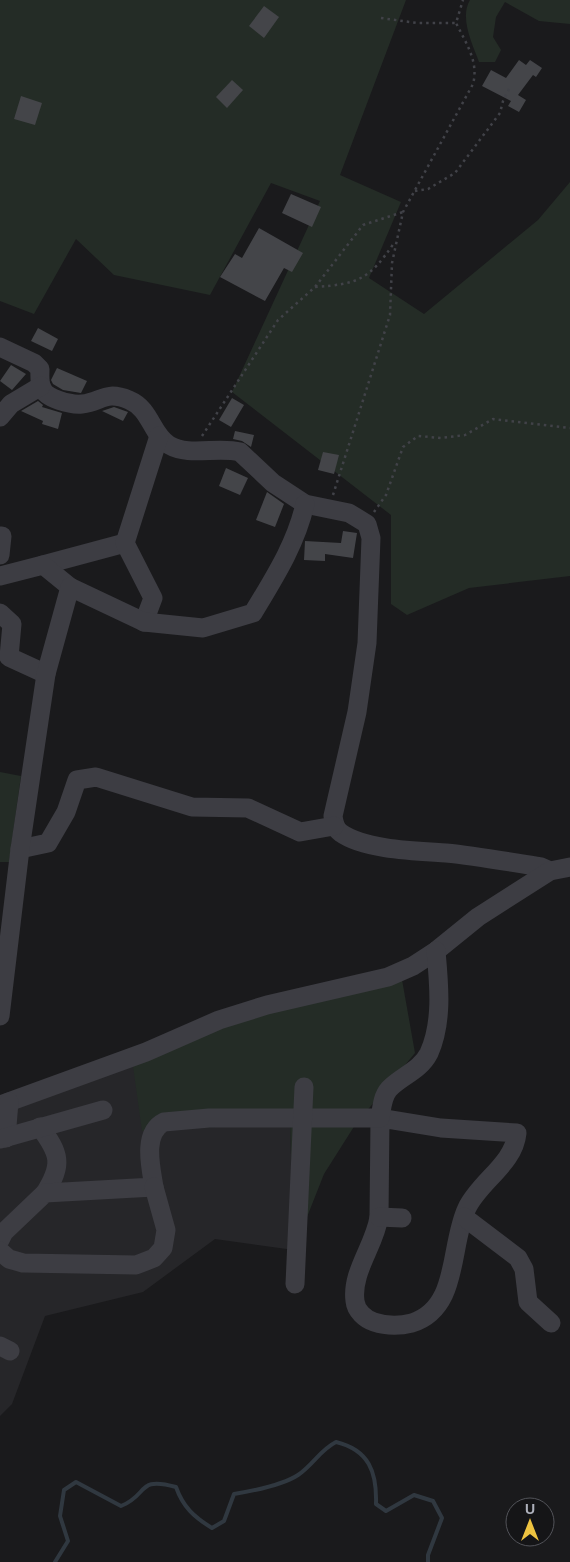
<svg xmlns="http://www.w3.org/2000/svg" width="570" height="1562" font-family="Arial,sans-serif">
	<rect width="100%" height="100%" fill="#1a1a1c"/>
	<path fill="#262629" d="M132 1059 290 1123 294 1250 215 1239 143 1292 45 1316 12 1404 0 1416V1111Z"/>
	<g fill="#242c26">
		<path d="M0 0H406L340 175 401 202 369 278 424 314 538 220 570 182V576L469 588 407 615 391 604V515L232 392 320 201 271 183 210 295 114 275 76 239 34 314 0 301Z"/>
		<path d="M470 0H570V24L539 21 505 2 496 17 493 37 501 50 495 62H479C473 45 459 18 470 0Z"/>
		<path d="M0 772 21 776 9 862H0Z"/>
		<path d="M401 974 415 1053 355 1125 324 1174 294 1250 290 1123 142 1131 132 1059 262 1003Z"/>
	</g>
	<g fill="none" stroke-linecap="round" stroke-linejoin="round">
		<path stroke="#303840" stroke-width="4" d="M55 1562 68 1541 60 1516 64 1490 76 1482 121 1506C149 1495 136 1476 176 1487 183 1507 194 1517 212 1528L224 1521 234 1494C252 1491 283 1485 298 1475 313 1465 320 1450 336 1442 369 1450 377 1472 376 1504L386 1511 414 1495 433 1501 442 1518 428 1555V1562"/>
	</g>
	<g fill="#444549">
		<path d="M264 6 279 17 264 38 249 26Z"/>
		<path d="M519 60 526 65 530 60 542 68 536 77 533 75 518 95 526 100 519 112 508 106 511 101 482 86 491 70 506 78Z"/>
		<path d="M232 80 243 90 227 108 216 97Z"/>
		<path d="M21 96 42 103 35 125 14 119Z"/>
		<path d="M291 194 321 207 312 227 282 213Z"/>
		<path d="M259 228 303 253 292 272 284 268 265 301 220 277 235 254 242 258Z"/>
		<path d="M38 328 58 339 52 351 31 341Z"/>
		<path d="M11 365 26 374 12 390 0 381Z"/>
		<path d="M57 368 87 381 81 393 63 390 53 384 51 380Z"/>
		<path d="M232 398 244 405 231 427 219 420Z"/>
		<path d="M38 401 43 405 42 407 62 413 58 429 42 424 43 421 21 411Z"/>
		<path d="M114 407 128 412 123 421 102 411Z"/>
		<path d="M235 431 254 435 251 447 242 441 233 439Z"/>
		<path d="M323 452 339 455 334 474 318 470Z"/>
		<path d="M226 468 248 478 240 495 219 486Z"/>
		<path d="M267 492 284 504 275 527 256 520Z"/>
		<path d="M343 531 357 533 353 558 325 554V561L304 560 305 541 341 543Z"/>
	</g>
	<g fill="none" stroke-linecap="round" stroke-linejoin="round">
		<g stroke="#414248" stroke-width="2.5" stroke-dasharray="2.5 4" stroke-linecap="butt">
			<path d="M381 18 417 23H456"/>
			<path d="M415 191 428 189 455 173 500 113 503 101 509 89"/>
			<path d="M315 287C358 284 369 280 394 243"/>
			<path d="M202 436 278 320 315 287 363 225 403 212"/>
			<path d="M333 495 390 315 392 263 403 212 473 84C479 62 466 43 456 23L463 0"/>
			<path d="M374 512 386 495 403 447 418 436 441 438 465 435 493 419 570 428"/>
		</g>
		<g stroke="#3d3d43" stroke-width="19">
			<path d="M0 347 34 363 40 369C40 375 39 382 42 388 46 399 71 405 82 404 102 402 105 390 129 400 151 409 151 434 169 445 189 457 218 446 240 452L273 483 305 504 349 513 367 524 371 538 367 643 357 712 333 816C334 823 335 829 341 833 365 850 417 851 446 853 477 856 509 862 541 867L550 871"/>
			<path d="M0 417 11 404 41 386"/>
			<path d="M0 536H2L0 555"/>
			<path d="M43 565 125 543"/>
			<path d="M0 576 43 565 70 587"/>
			<path d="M0 613 12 624 9 657 46 674"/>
			<path d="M144 622 153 598 125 543 159 436"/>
			<path d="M20 849 48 843 66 812 77 780 96 777 192 807 248 808 300 832 334 826"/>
			<path d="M0 1016 20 849 46 674 70 587 144 622 203 628 253 613C274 578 296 544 305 504"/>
			<path d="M0 1105 146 1052 219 1020 267 1005 388 977 413 966 436 951 478 917 550 871 570 867"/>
			<path d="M380 1118 441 1128 517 1133C514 1164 480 1181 467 1208 449 1245 460 1308 412 1323 400 1326 386 1326 374 1322 365 1319 356 1311 355 1301 351 1272 375 1245 379 1217Z"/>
			<path d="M40 1127C60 1154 63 1164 45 1193"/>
			<path d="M6 1138 9 1102"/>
			<path d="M0 1139 103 1110"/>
			<path d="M379 1217 402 1218"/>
			<path d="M464 1217 518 1258 524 1269 528 1302 551 1323"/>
			<path d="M0 1240 4 1232 45 1193 154 1187C151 1168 142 1133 164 1122L209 1118H380C382 1108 382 1097 389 1089 401 1076 420 1071 429 1053 443 1022 439 984 436 951"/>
			<path d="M0 1251 9 1259 23 1263 136 1265 154 1258 163 1248 166 1230 154 1187"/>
			<path d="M295 1284 304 1087"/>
			<path d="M0 1346 10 1351"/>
		</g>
	</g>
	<g transform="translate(530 1522)"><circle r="24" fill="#151517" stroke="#525359"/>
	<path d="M0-4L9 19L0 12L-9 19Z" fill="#eec340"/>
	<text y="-8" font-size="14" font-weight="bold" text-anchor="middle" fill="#adb0bb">U</text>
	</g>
</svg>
